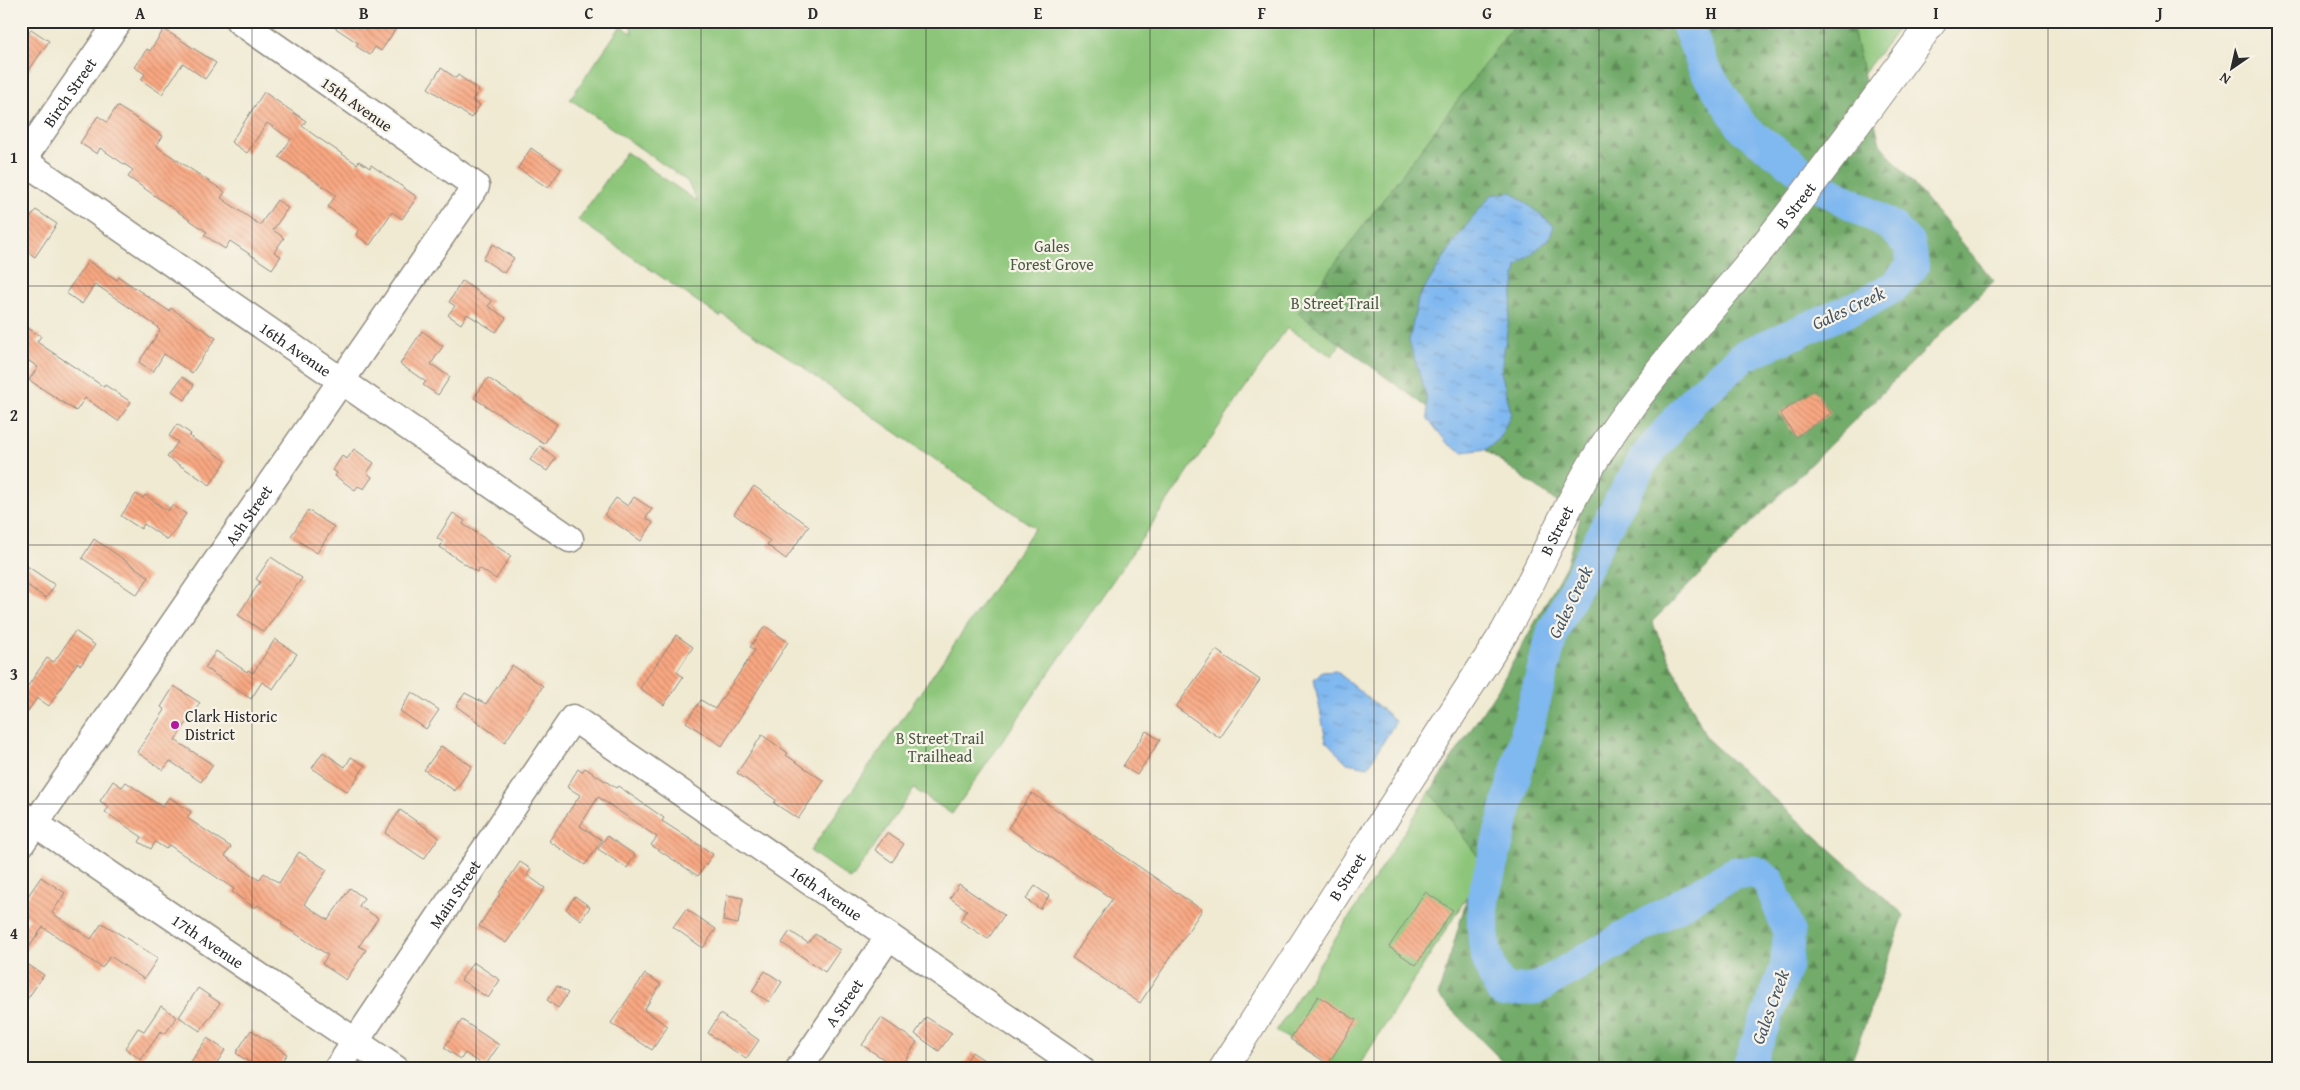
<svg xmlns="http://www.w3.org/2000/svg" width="2300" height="1090" font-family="'Gentium Book Plus',serif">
	<defs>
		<pattern id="forest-firs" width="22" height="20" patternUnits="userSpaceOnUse" patternTransform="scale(1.25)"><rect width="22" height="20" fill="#72ab6a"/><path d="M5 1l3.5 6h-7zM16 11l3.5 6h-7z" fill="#5e8b57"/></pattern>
		<pattern id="water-ripples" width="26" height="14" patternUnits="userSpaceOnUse" patternTransform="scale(1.25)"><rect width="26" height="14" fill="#80b8f0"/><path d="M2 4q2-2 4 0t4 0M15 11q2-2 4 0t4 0" fill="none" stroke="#6996c3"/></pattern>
		<pattern id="building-back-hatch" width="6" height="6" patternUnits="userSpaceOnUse" patternTransform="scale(1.25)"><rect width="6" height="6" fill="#f9a882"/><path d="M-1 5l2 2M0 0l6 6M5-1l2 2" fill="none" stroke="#ca896b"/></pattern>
	</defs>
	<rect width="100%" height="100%" fill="#f7f3e8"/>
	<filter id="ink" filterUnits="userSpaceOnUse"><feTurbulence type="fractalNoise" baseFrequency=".02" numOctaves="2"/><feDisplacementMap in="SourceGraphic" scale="10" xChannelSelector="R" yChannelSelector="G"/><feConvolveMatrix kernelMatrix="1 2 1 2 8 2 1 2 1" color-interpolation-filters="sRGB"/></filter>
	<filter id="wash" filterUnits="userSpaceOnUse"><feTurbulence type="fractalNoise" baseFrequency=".0096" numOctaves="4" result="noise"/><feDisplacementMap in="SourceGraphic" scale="20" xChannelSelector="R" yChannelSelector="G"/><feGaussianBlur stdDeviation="1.12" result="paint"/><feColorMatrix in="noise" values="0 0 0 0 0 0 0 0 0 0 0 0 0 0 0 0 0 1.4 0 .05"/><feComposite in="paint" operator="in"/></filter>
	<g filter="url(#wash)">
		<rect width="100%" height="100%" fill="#f0ead3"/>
		<g fill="#8dc67a" stroke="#5c7852">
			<path d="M629 21H1904L1789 169 1389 273 1332 356 1287 328 952 814 914 789 851 880 810 851 1035 528 805 370V368L722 314 720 317 578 220 626 152 698 202 687 181 570 99 621 26 633 34Z"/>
			<path d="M1758 382 1516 820 1357 1069H1337L1276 1031 1430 792 1433 796Z"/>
		</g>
		<path fill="url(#forest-firs)" stroke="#4e6b4a" d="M1517 21H1851L1880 144 1994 281 1652 622 1707 739 1904 915 1849 1069H1510L1438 996 1479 858 1430 792 1499 687 1538 617 1566 566 1580 519 1298 313Z"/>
		<g fill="url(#water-ripples)" stroke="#56728e">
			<path d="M1512 192 1554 226 1549 239 1517 266 1501 371 1511 413 1500 438 1487 449 1463 452 1448 444 1428 419 1426 395 1409 341 1418 299 1456 239 1491 195Z"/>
			<path d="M1336 671 1396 721 1368 767 1347 763 1326 741 1314 679 1321 672Z"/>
		</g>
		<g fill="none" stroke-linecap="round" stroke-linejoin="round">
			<path stroke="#80b8f0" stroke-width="32" d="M1686 21 1704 68 1743 128 1825 189 1891 226 1910 245 1913 266 1895 286 1863 304 1745 355 1693 400 1644 459 1603 532 1553 631 1483 898C1483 939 1481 954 1502 991L1537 988 1734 873 1756 872 1769 881 1789 933 1786 967 1747 1069"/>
		</g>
		<g id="blocks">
			<g fill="url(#building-back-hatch)">
				<path d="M325 21H401L381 51 375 47 370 55 356 46 358 43Z"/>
				<path d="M31 29 49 41 21 82V43Z"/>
				<path d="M164 29 216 63 205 79 183 63 162 94 141 80 145 74 134 67 147 49 150 51Z"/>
				<path d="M441 68 456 78 458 75 479 90 472 100 480 105 471 118 428 88Z"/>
				<path d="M264 92 306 121 302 126 314 135 357 164 359 161 370 168 371 165 417 197 402 219 392 212 370 245 356 235 359 229 328 207 336 195 279 157 291 139 267 123 247 153 231 142Z"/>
				<path d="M117 106 163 136 156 146 225 192 221 198 260 225 277 200 288 208 273 230 284 238 274 252 281 256 272 269 230 241 225 249 204 235 207 232 128 177 133 170 100 148 97 154 80 143 98 116 107 122Z"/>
				<path d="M531 148 561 169 548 188 518 168Z"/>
				<path d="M36 210 57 224 35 257 21 247V231Z"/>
				<path d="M493 244 514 258 504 273 483 259Z"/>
				<path d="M88 261 117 280 119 277 169 311 171 308 216 338 192 373 164 354 153 372 139 362 160 330 157 328 158 327 95 284 82 304 66 293Z"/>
				<path d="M462 281 492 301 488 306 506 318 496 332 467 314 461 324 448 315 455 306 449 302Z"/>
				<path d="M26 327 41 336 37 342 104 387 105 385 131 402 118 421 85 398 76 411 29 380 38 367 26 359 21 366V331L23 332Z"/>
				<path d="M422 331 443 346 431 364 450 377 438 395 423 385 426 382 400 364Z"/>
				<path d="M182 377 194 385 185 400 172 391Z"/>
				<path d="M488 378 557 424 544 444 474 398Z"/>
				<path d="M1814 390 1831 413 1796 437 1780 413Z"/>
				<path d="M177 424 191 434 189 436 226 461 210 485 167 457 178 442 169 436Z"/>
				<path d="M540 446 556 458 547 471 530 460Z"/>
				<path d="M354 449 374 463 367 473 372 477 364 489 358 486 355 490 335 476 337 473 333 470 342 456 347 459Z"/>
				<path d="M754 486 809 526 786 559 767 545 770 541 734 514Z"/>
				<path d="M136 494 143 498 145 495 168 511 172 505 186 514 168 540 144 524 141 529 121 516Z"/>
				<path d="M634 497 652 509 646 518 653 523 641 541 604 515 616 498 628 506Z"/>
				<path d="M308 510 334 527 317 553 291 536Z"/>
				<path d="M453 513 465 521 463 524 511 556 496 579 479 568 477 572 440 547 443 542 437 538Z"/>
				<path d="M94 539 149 577 137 595 82 558Z"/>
				<path d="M271 557 302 578 264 632 238 615 260 582 256 579Z"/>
				<path d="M21 562 55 585 46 598 21 581Z"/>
				<path d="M765 626 788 642 722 746 686 722 701 700 715 709 755 650 750 647Z"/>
				<path d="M75 631 95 645 81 665 77 663 49 706 37 698 21 721V696L47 658 54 662Z"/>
				<path d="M676 635 693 647 677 672 683 677 664 705 640 688Z"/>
				<path d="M275 639 297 654 273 689 262 682 251 699 205 668 216 651 247 672 248 670 253 673Z"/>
				<path d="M1216 650 1260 680 1220 738 1176 707Z"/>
				<path d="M512 665 543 686 505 742 456 706 465 693 486 704Z"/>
				<path d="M174 686 200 703 175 740 213 765 201 782 170 761 163 770 137 752 165 710 161 707Z"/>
				<path d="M412 692 439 710 426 729 400 711Z"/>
				<path d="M1146 731 1160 740 1137 775 1123 766Z"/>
				<path d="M762 735 788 753 786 755 824 781 798 819 774 803 776 800 737 773Z"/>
				<path d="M441 746 472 766 455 791 424 770Z"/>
				<path d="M323 752 345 767 351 757 365 766 347 792 312 768Z"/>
				<path d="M585 768 616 788 618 786 664 818 662 821 713 854 698 876 651 845 657 837 598 797 580 826 602 840 585 865 549 841 580 795 567 787 578 769 582 772Z"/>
				<path d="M113 781 122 787 126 782 162 807 169 797 191 812 187 818 231 847 225 856 259 880 264 873 279 883 299 852 327 870 304 904 328 920 350 888 364 898 359 906 378 918 359 946 366 950 346 980 322 964 328 955 281 924 283 922 258 905 255 908 232 892 234 889 169 845 166 849 155 842 151 849 139 842 142 837 105 812 109 807 100 801Z"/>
				<path d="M1032 793 1202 910 1140 1003 1072 958 1112 899 1008 828Z"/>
				<path d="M400 810 439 837 424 859 385 833Z"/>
				<path d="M887 833 904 844 892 862 875 850Z"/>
				<path d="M607 836 635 855 627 868 598 849Z"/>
				<path d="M520 862 531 869 527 875 545 888 506 943 479 926 500 894 499 893Z"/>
				<path d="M41 877 65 893 52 913 91 939 102 923 158 958 144 979 110 956 102 968 43 927 21 959V931L30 918 21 913V906Z"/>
				<path d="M959 884 1004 915 988 939 960 921 967 910 950 898Z"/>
				<path d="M1035 886 1049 896 1040 909 1026 899Z"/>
				<path d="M1425 892 1453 910 1416 965 1389 947Z"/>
				<path d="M727 895 743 898 738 924 723 921Z"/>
				<path d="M575 896 590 907 581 920 566 909Z"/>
				<path d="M686 909 716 929 703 948 673 927Z"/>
				<path d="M790 931 808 943 815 934 840 950 825 972 782 943Z"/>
				<path d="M21 960 44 975 21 1008Z"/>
				<path d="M473 962 500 980 488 998 461 980Z"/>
				<path d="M765 971 782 982 769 1002 752 991Z"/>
				<path d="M645 974 661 984 644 1010 668 1026 652 1050 611 1023Z"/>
				<path d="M557 986 568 993 558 1008 547 1000Z"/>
				<path d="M198 988 220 1003 200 1031 179 1017Z"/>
				<path d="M1318 996 1356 1020 1328 1064 1290 1039Z"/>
				<path d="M161 1006 177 1017 165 1034 161 1031 141 1060 125 1048 138 1028 144 1031Z"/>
				<path d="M720 1014 759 1040 746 1059 708 1033Z"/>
				<path d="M926 1017 952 1033 939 1051 915 1034Z"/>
				<path d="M881 1018 917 1042 899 1069 862 1045Z"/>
				<path d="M462 1020 499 1045 485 1066 465 1053 461 1059 444 1048Z"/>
				<path d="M251 1030 287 1054 276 1069H258L236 1053Z"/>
				<path d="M207 1038 225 1050 213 1069H186Z"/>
				<path d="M972 1052 997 1069H961Z"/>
			</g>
		</g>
	</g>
	<g filter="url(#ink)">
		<use href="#blocks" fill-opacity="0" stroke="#8e8a7f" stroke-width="1"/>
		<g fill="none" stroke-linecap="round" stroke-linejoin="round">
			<defs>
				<g id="minor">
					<path id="s1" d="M21 159 570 539"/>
					<path id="s2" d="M21 162 119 21"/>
					<path id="s3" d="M21 814 396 1069"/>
					<path id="s4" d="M21 844 476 186 239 21"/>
					<path id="s5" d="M337 1069 573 718 1081 1069"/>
					<path id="s6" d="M799 1069 889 936"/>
				</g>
				<g id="major">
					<path id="s7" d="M1223 1069 1504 633C1540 569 1569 496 1610 436 1661 361 1725 296 1781 224 1833 158 1882 89 1933 21"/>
				</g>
			</defs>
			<use href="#minor" stroke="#8e8a7f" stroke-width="29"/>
			<use href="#major" stroke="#8e8a7f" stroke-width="30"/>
			<use href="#minor" stroke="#fff" stroke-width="26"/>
			<use href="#major" stroke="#fff" stroke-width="28"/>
		</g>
	</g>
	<path fill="none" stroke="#2b2b2b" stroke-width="1" stroke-opacity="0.55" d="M252 21V1069M476 21V1069M701 21V1069M926 21V1069M1150 21V1069M1374 21V1069M1599 21V1069M1824 21V1069M2048 21V1069M21 286H2279M21 545H2279M21 804H2279"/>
	<circle fill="#b5179e" stroke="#f7f3e8" stroke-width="2" cx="175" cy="725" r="5"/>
	<g text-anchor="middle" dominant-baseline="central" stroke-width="4.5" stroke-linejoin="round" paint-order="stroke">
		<g font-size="16" fill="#2b2b2b" stroke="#f7f3e8">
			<text stroke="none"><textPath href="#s2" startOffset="85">Birch Street</textPath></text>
			<text transform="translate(357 104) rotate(35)">15th Avenue</text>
			<text stroke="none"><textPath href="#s7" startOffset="1039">B Street</textPath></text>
			<text stroke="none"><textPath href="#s1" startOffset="334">16th Avenue</textPath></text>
			<text stroke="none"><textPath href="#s4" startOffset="400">Ash Street</textPath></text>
			<text stroke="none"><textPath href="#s7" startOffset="634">B Street</textPath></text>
			<text stroke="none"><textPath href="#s7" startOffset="229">B Street</textPath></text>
			<text stroke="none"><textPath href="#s5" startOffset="211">Main Street</textPath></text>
			<text stroke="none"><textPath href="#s5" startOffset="731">16th Avenue</textPath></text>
			<text stroke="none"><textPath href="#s3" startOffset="226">17th Avenue</textPath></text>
			<text stroke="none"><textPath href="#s6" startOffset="80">A Street</textPath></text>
		</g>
		<g font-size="16" fill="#485a43" stroke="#f7f3e8">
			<text x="1052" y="246">Gales<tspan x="1052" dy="18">Forest Grove</tspan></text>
			<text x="1335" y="303">B Street Trail</text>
			<text x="940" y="738">B Street Trail<tspan x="940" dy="18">Trailhead</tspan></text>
		</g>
		<g font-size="16" fill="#2b2b2b" stroke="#f7f3e8" text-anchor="start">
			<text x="185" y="716">Clark Historic<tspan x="185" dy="18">District</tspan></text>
		</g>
		<g font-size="18" font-style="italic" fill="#456" stroke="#f7f3e8">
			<text transform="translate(1848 308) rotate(-25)">Gales Creek</text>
			<text transform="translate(1570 602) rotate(-64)">Gales Creek</text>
			<text transform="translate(1770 1007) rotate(-70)">Gales Creek</text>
		</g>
	</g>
	<rect width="2300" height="1090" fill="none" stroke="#f7f3e8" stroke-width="55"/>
	<g transform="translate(2232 68) rotate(214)" stroke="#f7f3e8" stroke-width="4" paint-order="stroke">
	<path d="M0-4L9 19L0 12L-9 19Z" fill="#2b2b2b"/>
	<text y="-8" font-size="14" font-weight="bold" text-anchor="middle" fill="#2b2b2b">N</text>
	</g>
	<rect x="28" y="28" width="2244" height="1034" fill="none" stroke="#2b2b2b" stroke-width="2"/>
	<g font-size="16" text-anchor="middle" font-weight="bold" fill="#2b2b2b">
		<text x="140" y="19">A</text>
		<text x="364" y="19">B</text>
		<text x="589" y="19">C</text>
		<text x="813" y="19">D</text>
		<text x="1038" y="19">E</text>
		<text x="1262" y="19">F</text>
		<text x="1487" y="19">G</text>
		<text x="1711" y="19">H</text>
		<text x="1936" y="19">I</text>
		<text x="2160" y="19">J</text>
		<text x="14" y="163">1</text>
		<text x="14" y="421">2</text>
		<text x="14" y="680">3</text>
		<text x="14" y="939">4</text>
	</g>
</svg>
